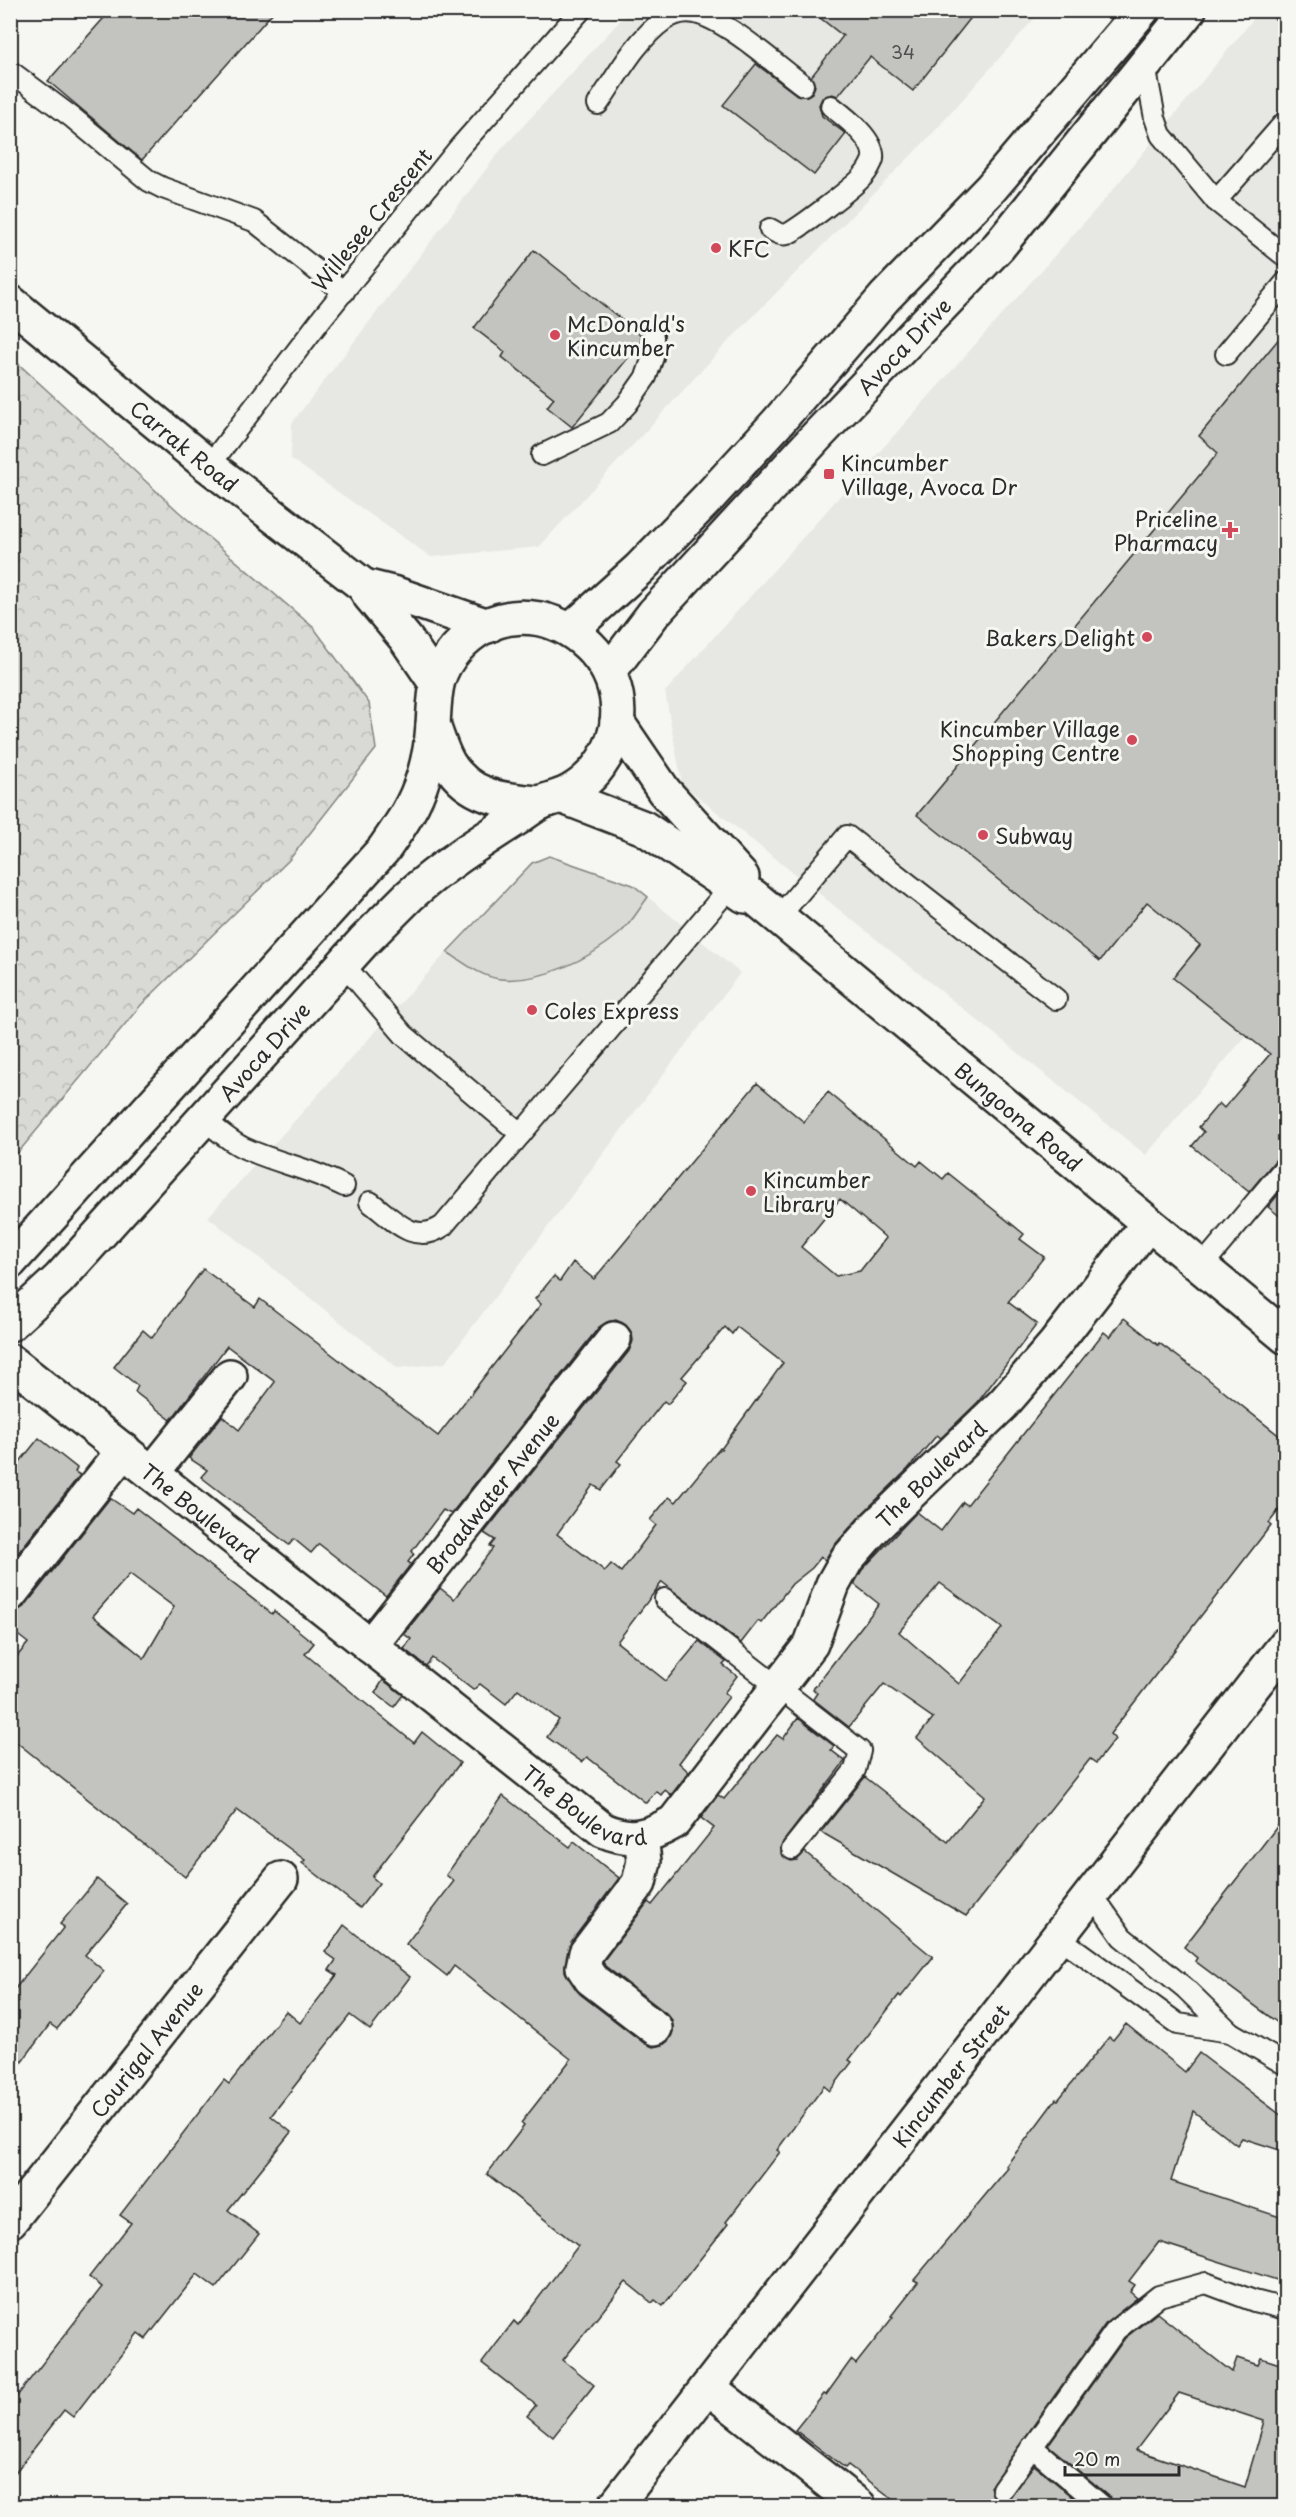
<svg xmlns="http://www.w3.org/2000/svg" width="1296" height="2517" font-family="'Playpen Sans',sans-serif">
	<defs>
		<pattern id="forest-crowns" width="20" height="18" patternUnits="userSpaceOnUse" patternTransform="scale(1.5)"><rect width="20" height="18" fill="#d9d9d5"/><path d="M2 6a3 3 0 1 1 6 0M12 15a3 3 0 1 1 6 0" fill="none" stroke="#babab7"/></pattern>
	</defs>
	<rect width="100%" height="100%" fill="#f6f6f2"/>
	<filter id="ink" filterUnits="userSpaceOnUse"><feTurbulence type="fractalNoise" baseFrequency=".0167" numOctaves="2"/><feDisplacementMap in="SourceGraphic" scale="12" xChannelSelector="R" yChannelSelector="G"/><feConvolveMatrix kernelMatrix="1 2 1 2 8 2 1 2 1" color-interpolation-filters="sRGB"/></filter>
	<g filter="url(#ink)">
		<g fill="#e7e7e3">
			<path d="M629 11H1041L933 133 725 345 539 547 431 557 291 459 292 423 500 151Z"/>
			<path d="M1260 11H1285V989L1146 1155 682 784 665 692 1106 198Z"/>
			<path d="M648 897 740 973 445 1363 398 1368 208 1217 447 952 478 971 636 914Z"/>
		</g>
		<path fill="#d9d9d5" stroke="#828280" stroke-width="1.5" d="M549 856 633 885 648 897C639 909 631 924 619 934 589 959 541 983 500 979 481 977 463 962 447 952L532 863Z"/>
		<path fill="url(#forest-crowns)" stroke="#828280" stroke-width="1.5" d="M10 356 179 512 314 628 369 703 376 749 289 860 141 1005 11 1161Z"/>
		<g fill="#c3c3c0" stroke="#2b2b2b" stroke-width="1.5" fill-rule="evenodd">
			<path d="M111 10H275L142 160 48 81Z"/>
			<path d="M810 10H977L913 91 870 57 838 96 832 94 822 98 819 105 822 116 846 134 814 175 723 105 756 64 797 95 807 96 812 93 815 86 811 77 843 36Z"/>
			<path d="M534 250 641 335V342L572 427 547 407 554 398 502 357 505 352 474 328Z"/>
			<path d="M1286 330V1154L1277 1158 1249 1192 1192 1146 1204 1132 1199 1127 1219 1103 1224 1108 1270 1054 1173 978 1200 945 1147 902 1100 961 917 815 1218 453 1199 436Z"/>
			<path d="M757 1083 804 1122 828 1092 917 1166 921 1161 943 1179 948 1173 1024 1234 1020 1239 1044 1257 1008 1302 1037 1324 978 1402 941 1438 937 1435 908 1469 861 1515 833 1547 825 1560 821 1557 812 1568 792 1584 761 1623 758 1621 741 1643 662 1582 617 1642 666 1681 699 1641 726 1662 723 1665 737 1676 724 1693 729 1697 679 1763 689 1772 671 1795 665 1790 661 1795 656 1791 646 1803 587 1757 582 1762 547 1737 559 1720 518 1689 506 1704 480 1684 473 1690 432 1658 426 1666 404 1649 411 1639 404 1634 440 1588 454 1599 493 1548 490 1546 495 1540 484 1533 629 1351 633 1341 632 1333 626 1325 616 1320 607 1322 599 1327 451 1514 443 1510 412 1551 414 1554 408 1562 411 1564 386 1596 319 1544 311 1553 294 1539 289 1545 201 1477 207 1470 189 1458 222 1416 239 1430 275 1382 227 1346 171 1420 135 1392 138 1386 114 1367 143 1330 152 1338 203 1269 255 1307 260 1299 438 1436 541 1304 535 1299 554 1276 560 1281 573 1262 594 1279ZM840 1199 886 1238 860 1271 836 1276 801 1247ZM725 1327 732 1334 737 1327 783 1363 721 1449 720 1448 676 1502 669 1497 650 1520 656 1525 621 1572 611 1564 605 1571 557 1534 593 1485 601 1490 621 1464 617 1461 664 1401 668 1404 687 1381 682 1377Z"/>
			<path d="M1286 1185V1221L1268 1207Z"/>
			<path d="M1124 1318 1158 1345 1159 1343 1203 1375 1286 1441V1501L1269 1523 1271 1525 1110 1734 1115 1739 1096 1763 1090 1759 966 1916 821 1832 865 1777 948 1842 985 1796 917 1738 933 1718 884 1684 849 1727 813 1699 817 1693 813 1689 879 1604 854 1584 862 1570 917 1512 941 1531 963 1502 967 1505 1104 1332 1110 1337ZM940 1583 1002 1628 959 1684 899 1632Z"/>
			<path d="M39 1438 77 1468 75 1472 80 1475 10 1563V1474Z"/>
			<path d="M110 1498 132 1513 136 1508 272 1614 274 1611 314 1643 305 1654 414 1743 422 1732 460 1763 372 1877 379 1883 360 1908 302 1863 305 1860 237 1810 185 1877 10 1737V1665L28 1643 10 1629V1612L17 1611 25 1606ZM130 1574 174 1607 144 1658 93 1616Z"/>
			<path d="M383 1680 403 1695 394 1707 375 1693Z"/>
			<path d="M798 1718 834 1746 831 1750 845 1761 783 1842 781 1854 791 1861 797 1860 805 1852 933 1957 901 1997 899 1995 849 2060 852 2062 830 2091 824 2086 777 2150 780 2152 726 2222 728 2224 663 2306 655 2300 652 2303 626 2282 563 2360 594 2385 553 2437 527 2416 536 2405 482 2363 514 2321 518 2325 578 2246 487 2174 524 2126 521 2123 571 2059 454 1966 447 1976 406 1944 454 1881 446 1875 503 1796 570 1847 574 1842 619 1878 571 1942 565 1971 580 1994 644 2043 653 2047 663 2045 669 2040 673 2031 672 2020 666 2013 605 1966 603 1961 648 1902 652 1905 714 1828 701 1818 718 1795 724 1799 777 1735 783 1739Z"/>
			<path d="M1286 1815V2029L1195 1961 1197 1958 1184 1947Z"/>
			<path d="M97 1879 127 1904 85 1955 104 1971 57 2029 50 2024 10 2078V1995L64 1927 60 1924Z"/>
			<path d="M344 1925 410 1977 370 2030 350 2015 271 2116 291 2132 228 2210 259 2234 216 2288 197 2274 146 2339 138 2333 73 2417 64 2410 10 2479V2405L102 2287 89 2277 131 2223 120 2215 224 2080 229 2084 286 2011 300 2023 337 1975 329 1970 336 1960 325 1952Z"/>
			<path d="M1126 2024 1185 2072 1199 2053 1286 2119V2152L1242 2138 1237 2145 1193 2111 1171 2181 1286 2219V2283L1159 2242 1129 2281 1135 2285 1130 2292 1137 2298 1106 2323 990 2487 995 2498 1000 2501 1007 2500 1034 2465 1084 2506H902L848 2465 845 2468 795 2430 824 2394 826 2395 851 2360 856 2364 893 2317 891 2316 918 2282 914 2280 1008 2168 1006 2166 1056 2099 1058 2100 1109 2037 1113 2040Z"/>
			<path d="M1157 2313 1232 2372 1237 2358 1258 2365 1261 2358 1286 2366V2506H1114L1110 2497 1048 2445 1125 2338ZM1179 2393 1264 2421 1245 2487 1136 2450Z"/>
		</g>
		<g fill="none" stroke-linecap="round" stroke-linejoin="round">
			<defs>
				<g id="service">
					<path d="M1282 10 1286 14"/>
					<path d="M1145 66 1155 118 1161 135 1216 201 1286 257"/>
					<path d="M10 71 73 118 149 181 163 188 254 221 344 292"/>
					<path d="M598 104C617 76 636 40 664 20 673 14 685 11 695 13 727 20 776 65 803 85"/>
					<path d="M1216 201 1286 121"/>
					<path d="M770 229C775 232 781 236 787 234 794 233 859 183 864 175 867 172 872 163 873 159 876 140 844 116 831 106"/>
					<path d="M1226 354 1286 282"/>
					<path d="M542 455 609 423 627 404 646 377 653 357V336"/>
					<path d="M209 466 322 318 459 148 581 10"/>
					<path d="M778 918 847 836 1056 999"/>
					<path d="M343 964 404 1035 521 1134"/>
					<path d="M203 1118C216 1129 229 1141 244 1148 277 1163 312 1169 344 1186"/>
					<path d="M370 1202C393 1219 414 1246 443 1226L731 886"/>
					<path d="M1201 1267 1286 1166"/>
					<path d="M665 1599 860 1751 855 1770 792 1849"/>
					<path d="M1091 1893 1122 1937 1185 1988 1230 2032 1286 2065"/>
					<path d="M1057 1936 1178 2024 1230 2032"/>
					<path d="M1032 2447 1102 2506"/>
					<path d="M1002 2489 1116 2330 1159 2296 1206 2283 1254 2301 1286 2309"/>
				</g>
				<g id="minor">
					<path id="s1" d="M10 302 209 466 364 586 370 596 406 639 436 683"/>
					<path d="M364 586 396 594 488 626"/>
					<path d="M617 722 664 791 742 877"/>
					<path id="s2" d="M561 796 644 828 745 896H753L1286 1337"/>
					<path id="s3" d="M10 1361 603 1830C631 1842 648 1837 674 1822L811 1644 833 1584 847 1559 875 1527 1003 1404 1055 1344 1148 1224"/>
					<path d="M152 1473 230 1376"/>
					<path d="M10 1594 124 1450"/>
					<path id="s4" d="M370 1646 614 1339"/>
					<path d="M641 1837 644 1861 639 1883 586 1953 583 1967 591 1979 655 2028"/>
					<path id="s5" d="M10 2221 281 1879"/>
					<path d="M708 2387 859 2506"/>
					<path id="s6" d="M615 2506 1286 1644"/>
				</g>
				<g id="secondary">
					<path d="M571 630 639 569 708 498 777 423 885 297 991 188 1142 10"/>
					<path id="s7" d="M609 672 654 613 816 437 999 246 1189 10"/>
					<path d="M433 725C438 738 442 753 449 764 471 799 504 800 540 803"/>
					<path d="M10 1262 384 849C400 826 415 805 423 778 428 762 432 741 433 725 435 693 434 674 456 649 534 562 667 672 599 766 590 779 574 791 560 796 553 799 545 800 538 804 531 808 523 814 516 819 480 842 441 867 409 896 394 911 379 926 364 941L59 1279 10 1324"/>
				</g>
			</defs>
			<use href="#service" stroke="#2b2b2b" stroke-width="24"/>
			<use href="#minor" stroke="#2b2b2b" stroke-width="38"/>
			<use href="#secondary" stroke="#2b2b2b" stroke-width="38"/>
			<use href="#service" stroke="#f6f6f2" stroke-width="20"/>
			<use href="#minor" stroke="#f6f6f2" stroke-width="33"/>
			<use href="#secondary" stroke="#f6f6f2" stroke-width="33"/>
		</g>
	</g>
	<g fill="#d1495b" stroke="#f6f6f2" stroke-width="2">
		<circle cx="716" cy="248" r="6"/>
		<circle cx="555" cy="335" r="6"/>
		<rect x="823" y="468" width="12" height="12" rx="3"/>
		<path d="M1227 521h6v6h6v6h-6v6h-6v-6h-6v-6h6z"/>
		<circle cx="1147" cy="637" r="6"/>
		<circle cx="1132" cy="740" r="6"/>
		<circle cx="983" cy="835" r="6"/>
		<circle cx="532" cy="1010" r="6"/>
		<circle cx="751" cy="1191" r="6"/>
	</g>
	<g text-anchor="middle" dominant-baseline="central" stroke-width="6" stroke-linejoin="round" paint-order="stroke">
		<g font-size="18" fill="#515150">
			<text x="903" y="51">34</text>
		</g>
		<g font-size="21" fill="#2b2b2b" stroke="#f6f6f2">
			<text transform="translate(371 219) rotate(-51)">Willesee Crescent</text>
			<text stroke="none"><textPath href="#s7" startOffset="440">Avoca Drive</textPath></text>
			<text stroke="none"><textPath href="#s1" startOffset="226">Carrak Road</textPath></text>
			<text transform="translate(264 1051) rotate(-48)">Avoca Drive</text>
			<text stroke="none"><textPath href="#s2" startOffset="564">Bungoona Road</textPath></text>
			<text stroke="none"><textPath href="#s3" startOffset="1268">The Boulevard</textPath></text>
			<text stroke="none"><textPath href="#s4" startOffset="196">Broadwater Avenue</textPath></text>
			<text stroke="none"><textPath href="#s3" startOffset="243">The Boulevard</textPath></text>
			<text stroke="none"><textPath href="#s3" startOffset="729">The Boulevard</textPath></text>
			<text stroke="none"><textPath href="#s5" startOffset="219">Courigal Avenue</textPath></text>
			<text stroke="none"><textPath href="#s6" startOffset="546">Kincumber Street</textPath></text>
		</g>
		<g font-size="21" fill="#2b2b2b" stroke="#f6f6f2" text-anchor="start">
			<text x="728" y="248">KFC</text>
			<text x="567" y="323">McDonald's<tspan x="567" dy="24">Kincumber</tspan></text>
			<text x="841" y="462">Kincumber<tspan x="841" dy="24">Village, Avoca Dr</tspan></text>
			<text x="1218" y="518" text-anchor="end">Priceline<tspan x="1218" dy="24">Pharmacy</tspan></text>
			<text x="1135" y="637" text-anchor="end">Bakers Delight</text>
			<text x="1120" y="728" text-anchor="end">Kincumber Village<tspan x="1120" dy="24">Shopping Centre</tspan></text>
			<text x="995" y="835">Subway</text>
			<text x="544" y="1010">Coles Express</text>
			<text x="763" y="1179">Kincumber<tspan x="763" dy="24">Library</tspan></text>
		</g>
	</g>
	<rect width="1296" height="2517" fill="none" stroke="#f6f6f2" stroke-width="36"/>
	<rect x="18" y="18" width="1260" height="2481" fill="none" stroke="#2b2b2b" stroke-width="2" filter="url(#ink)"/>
	<path d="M1065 2466v9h114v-9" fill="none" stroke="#2b2b2b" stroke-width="3"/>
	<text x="1074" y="2466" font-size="18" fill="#2b2b2b" stroke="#f6f6f2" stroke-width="4.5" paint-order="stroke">20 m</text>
</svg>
